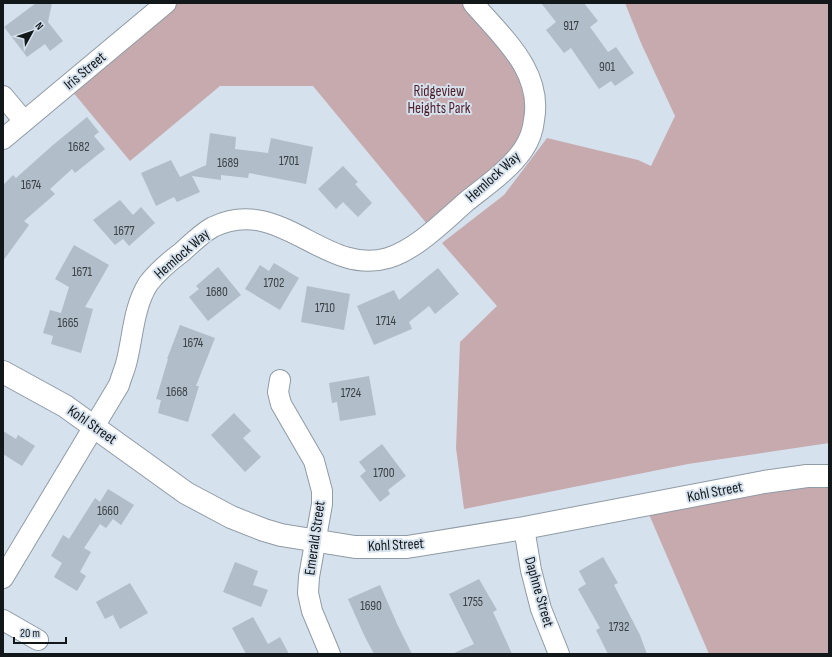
<svg xmlns="http://www.w3.org/2000/svg" width="832" height="657" font-family="'Sofia Sans Condensed',sans-serif">
	<rect width="100%" height="100%" fill="#d5e1ec"/>
	<g fill="#c7aaae">
		<path d="M166 3H473L519 58 533 129 432 230 313 86H220L130 161 67 85Z"/>
		<path d="M625 3H829V443L688 464 464 509 456 448 460 342 497 306 442 243 504 195 547 138 638 160 651 166 675 116 641 43Z"/>
		<path d="M829 476V654H709L645 505Z"/>
	</g>
	<g fill="#b1bdc8">
		<path d="M36 3H52L48 22 63 41 50 51 45 44 27 57 4 27Z"/>
		<path d="M541 3H584L598 21 590 27 608 52 616 47 634 73 615 86 611 81 599 89 571 48 564 53 546 30 556 22Z"/>
		<path d="M87 117 99 132 94 136 105 149 75 173 72 169 50 189 55 194 24 221 29 225 3 261V185L13 175 16 178 53 145Z"/>
		<path d="M210 133 236 137 235 149 268 153 271 138 313 147 306 184 249 173 248 178 221 175V180L192 176 200 192 177 202 174 197 156 206 141 173 171 160 180 177 206 165Z"/>
		<path d="M343 166 358 182 355 184 372 203 358 217 343 202 336 209 318 189Z"/>
		<path d="M120 200 133 215 141 207 155 223 129 246 123 239 115 245 93 220Z"/>
		<path d="M74 245 109 265 85 307 93 309 81 353 51 344 53 336 43 333 50 310 61 313 69 287 55 279Z"/>
		<path d="M274 263 299 278 280 310 245 289 260 265 269 271Z"/>
		<path d="M218 267 241 295 208 321 189 297 199 289 196 286Z"/>
		<path d="M438 268 459 294 435 314 429 306 409 322 412 329 374 345 357 306 394 290 399 300Z"/>
		<path d="M307 286 350 294 344 330 301 322Z"/>
		<path d="M180 325 215 338 196 386H199L188 422 158 413 161 400 156 399 168 359H167Z"/>
		<path d="M369 376 376 415 340 421 337 402 332 403 329 383Z"/>
		<path d="M234 413 251 431 243 438 261 457 245 472 211 435Z"/>
		<path d="M3 431 16 439 18 435 35 446 22 466 3 454Z"/>
		<path d="M382 444 406 476 388 490 390 494 380 502 360 476 366 471 359 462Z"/>
		<path d="M108 489 134 505 121 525 113 519 106 528 100 524 84 548 91 552 80 572 86 576 77 591 54 577 62 563 51 556 63 535 69 539 95 498 100 502Z"/>
		<path d="M603 557 618 583 614 585 640 635 647 654H608L596 630 600 628 578 589 586 584 579 571Z"/>
		<path d="M235 562 258 571 253 585 268 590 261 607 223 592Z"/>
		<path d="M479 579 497 610 493 612 512 654H452L474 644 449 594Z"/>
		<path d="M130 583 148 613 120 629 113 615 105 619 96 602Z"/>
		<path d="M380 585 398 626 412 654H374L364 635 348 599Z"/>
		<path d="M253 617 268 644 280 637 289 654H246L232 628Z"/>
	</g>
	<g fill="none" stroke-linecap="round" stroke-linejoin="round">
		<defs>
			<g id="street">
				<path d="M3 96 24 121"/>
				<path d="M3 139 166 3"/>
				<path d="M280 380 278 392 281 404 314 461 322 491V504L309 577 308 593 312 611 330 654"/>
				<path d="M524 528 531 570 541 609 559 654"/>
				<path d="M3 578 119 385C121 378 124 371 126 364 133 338 133 308 148 284 157 272 170 261 182 252 192 243 202 233 213 227 280 194 325 277 388 258 416 250 445 220 467 201 486 186 509 170 523 150 529 141 533 131 534 120 543 71 502 37 473 3"/>
				<path d="M3 620 38 640"/>
			</g>
			<path id="secondary" d="M3 372 65 406 186 493 231 517 264 530 281 535 355 547H407L524 528 764 482 807 476H829"/>
		</defs>
		<use href="#street" stroke="#8f9ba5" stroke-width="22"/>
		<use href="#secondary" stroke="#8f9ba5" stroke-width="24"/>
		<use href="#street" stroke="#fff" stroke-width="20"/>
		<use href="#secondary" stroke="#fff" stroke-width="22"/>
	</g>
	<g text-anchor="middle" dominant-baseline="central" stroke-width="4" stroke-linejoin="round" paint-order="stroke">
		<g font-size="13" fill="#3a4046">
			<text x="571" y="26">917</text>
			<text x="607" y="67">901</text>
			<text x="79" y="147">1682</text>
			<text x="289" y="161">1701</text>
			<text x="228" y="163">1689</text>
			<text x="31" y="185">1674</text>
			<text x="124" y="231">1677</text>
			<text x="82" y="272">1671</text>
			<text x="274" y="283">1702</text>
			<text x="217" y="292">1680</text>
			<text x="325" y="308">1710</text>
			<text x="386" y="321">1714</text>
			<text x="68" y="323">1665</text>
			<text x="193" y="343">1674</text>
			<text x="177" y="392">1668</text>
			<text x="351" y="393">1724</text>
			<text x="384" y="473">1700</text>
			<text x="108" y="511">1660</text>
			<text x="473" y="602">1755</text>
			<text x="371" y="606">1690</text>
			<text x="619" y="627">1732</text>
		</g>
		<g font-size="15" fill="#12171a" stroke="#d5e1ec">
			<text transform="translate(85 71) rotate(-40)">Iris Street</text>
			<text transform="translate(493 177) rotate(-42)">Hemlock Way</text>
			<text transform="translate(182 254) rotate(-41)">Hemlock Way</text>
			<text transform="translate(92 425) rotate(35)">Kohl Street</text>
			<text transform="translate(715 492) rotate(-11)">Kohl Street</text>
			<text transform="translate(315 538) rotate(-82)">Emerald Street</text>
			<text transform="translate(396 545) rotate(-3)">Kohl Street</text>
			<text transform="translate(539 592) rotate(74)">Daphne Street</text>
		</g>
		<g font-size="15" fill="#4e1b27" stroke="#d5e1ec">
			<text x="439" y="91">Ridgeview<tspan x="439" dy="17">Heights Park</tspan></text>
		</g>
	</g>
	<rect width="832" height="657" fill="none" stroke="#12171a" stroke-width="8"/>
	<g transform="translate(32 32) rotate(50)" stroke="#d5e1ec" stroke-width="3" paint-order="stroke">
	<path d="M0-3L7 15L0 10L-7 15Z" fill="#12171a"/>
	<text y="-6" font-size="11" font-weight="bold" text-anchor="middle" fill="#12171a">N</text>
	</g>
	<path d="M14 637v6h52v-6" fill="none" stroke="#12171a" stroke-width="2"/>
	<text x="20" y="637" font-size="12" fill="#12171a" stroke="#d5e1ec" stroke-width="3" paint-order="stroke">20 m</text>
</svg>
